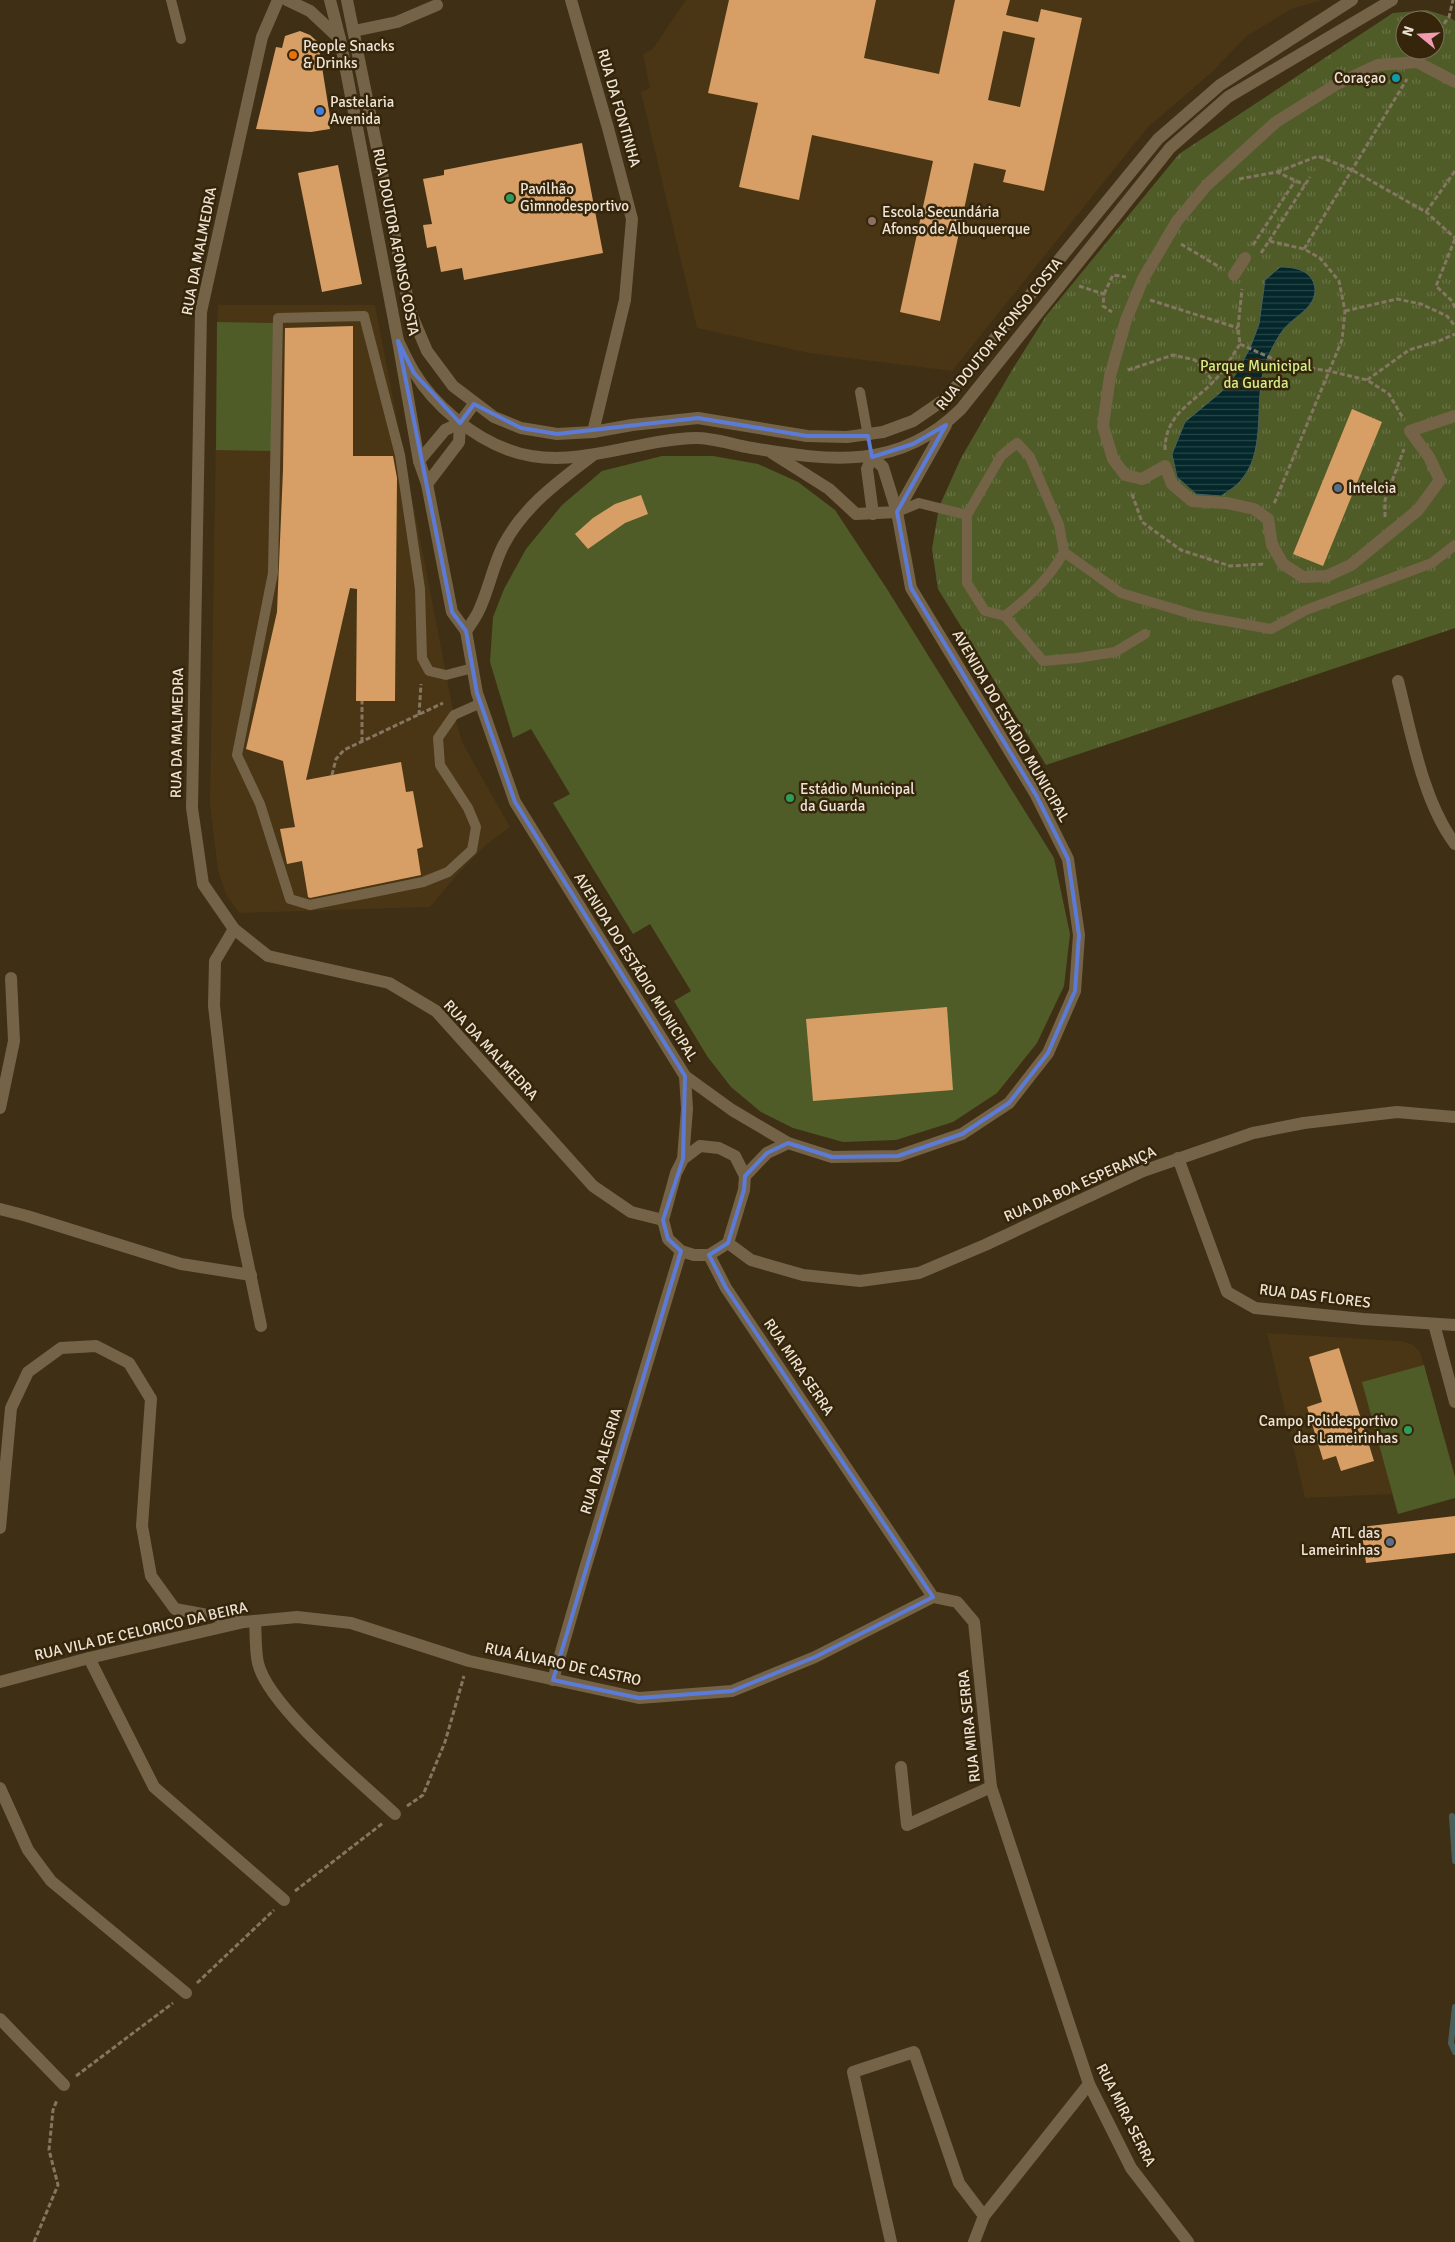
<svg xmlns="http://www.w3.org/2000/svg" width="1455" height="2242" font-family="Signika,sans-serif">
	<defs>
		<pattern id="park-tufts" width="24" height="20" patternUnits="userSpaceOnUse" patternTransform="scale(1.25)"><rect width="24" height="20" fill="#4f5c28"/><path d="M3 7l-1-3M5 7V3M7 7l1-3M15 17l-1-3M17 17v-4M19 17l1-3" fill="none" stroke="#697346"/></pattern>
		<pattern id="water-rules" width="6" height="5" patternUnits="userSpaceOnUse" patternTransform="scale(1.25)"><rect width="6" height="5" fill="#03272a"/><path d="M0 2.5h6" fill="none" stroke="#284648"/></pattern>
	</defs>
	<rect width="100%" height="100%" fill="#3f2f15"/>
	<g fill="#4a3615">
		<path d="M686 0H1322L1291 9 1247 36 1210 74 1148 127 952 371 809 353 697 328 641 92 650 88 643 54 652 50Z"/>
		<path d="M218 305H375L454 715 463 744 510 827 487 844 461 870 430 907 239 913 226 894 218 871 210 804Z"/>
		<path d="M1267 1333 1401 1341 1413 1345 1420 1352 1455 1477V1498L1398 1514 1392 1494 1305 1498Z"/>
	</g>
	<g fill="#4f5c28">
		<path d="M217 322 275 323 273 451 216 450Z"/>
		<path d="M662 456H713L758 464 798 482 835 510 887 589 1054 858 1070 934 1064 986 1037 1043 997 1093 953 1122 896 1140 843 1142 793 1128 761 1112 731 1087 707 1056 674 1001 691 991 650 924 633 934 553 803 570 794 531 729 513 738 490 662 493 617 504 589 526 549 562 505 602 471Z"/>
		<path d="M1424 1365 1455 1477V1498L1398 1514 1362 1382Z"/>
	</g>
	<path fill="url(#park-tufts)" fill-rule="evenodd" d="M1427 10 1449 17 1455 21V628L1046 765 938 589 932 549 939 507 961 458 1012 370 1046 316 1179 154 1393 13ZM1405 20H1435V50H1405Z"/>
	<path fill="url(#water-rules)" stroke="#4a605d" d="M1280 267C1295 267 1313 270 1315 289 1316 308 1293 317 1283 330 1277 338 1272 348 1268 357 1251 395 1269 446 1242 479 1237 486 1228 491 1221 496L1196 494 1177 477 1172 454 1185 422 1221 392 1236 374 1250 348 1259 324 1265 280Z"/>
	<g fill="none" stroke-linecap="round" stroke-linejoin="round">
		<g stroke="#4a605d" stroke-width="6">
			<path d="M1452 1816 1455 1861"/>
			<path d="M1455 2007 1451 2043 1455 2052"/>
		</g>
	</g>
	<g fill="#d79f65" fill-rule="evenodd">
		<path d="M729 0H876L864 58 939 74 955 0H1010L1006 15 1038 22 1041 9 1082 18 1044 191 1003 182 1006 170 974 163 940 321 900 312 933 161 812 135 799 200 739 187 758 103 708 93ZM1003 31 1035 38 1020 107 988 100Z"/>
		<path d="M300 31 310 35 318 42 331 123H329L330 129 311 132 256 129 276 47 282 48 285 36Z"/>
		<path d="M582 143 603 253 464 280 462 268 441 272 436 246 427 248 423 225 432 224 423 179 444 175V170Z"/>
		<path d="M338 165 362 284 322 292 298 173Z"/>
		<path d="M353 326V456H393L397 478 395 701H356L357 589 350 588 306 780 401 762 406 792 413 791 423 847 417 849 421 875 310 898 308 897 302 861 287 864 280 829 295 827 283 761 246 749 277 612 283 470 285 328Z"/>
		<path d="M1352 409 1382 422 1323 566 1293 554Z"/>
		<path d="M641 495 648 514 625 523 588 549 575 534 593 518 615 504Z"/>
		<path d="M947 1007 953 1090 813 1101 806 1019Z"/>
		<path d="M1339 1348 1374 1461 1341 1471 1336 1456 1323 1460 1307 1407 1322 1402 1309 1357Z"/>
		<path d="M1455 1516V1553L1366 1563 1361 1527Z"/>
	</g>
	<g fill="none" stroke-linecap="round" stroke-linejoin="round">
		<g stroke="#847661" stroke-width="3" stroke-dasharray="5 2.5" stroke-linecap="butt">
			<path d="M1435 36 1449 17 1453 0"/>
			<path d="M1277 172 1318 156 1352 170 1426 212 1455 238"/>
			<path d="M1239 179 1277 172 1305 185"/>
			<path d="M1426 212 1455 171"/>
			<path d="M1455 239 1436 286 1452 301 1455 308"/>
			<path d="M1269 241 1310 177"/>
			<path d="M1181 244 1221 268"/>
			<path d="M1253 245 1295 181"/>
			<path d="M1304 249 1407 79"/>
			<path d="M1261 253 1269 241 1304 249 1320 258 1339 281 1345 311 1342 340 1274 504"/>
			<path d="M1079 286 1104 294 1103 306 1112 312"/>
			<path d="M1104 294 1113 275 1126 277"/>
			<path d="M1150 300 1238 328"/>
			<path d="M1345 311 1397 299 1421 304 1447 316 1455 326"/>
			<path d="M1240 344 1284 364 1329 371 1367 380 1389 394 1403 418"/>
			<path d="M1128 370 1173 355 1195 360 1214 382"/>
			<path d="M1367 380 1409 350 1439 341 1455 334"/>
			<path d="M1165 450C1165 414 1192 404 1213 382 1224 371 1232 356 1240 344L1238 328 1242 289"/>
			<path d="M1132 494 1142 522 1181 550 1230 566 1265 564"/>
			<path d="M1385 517V500L1404 449"/>
			<path d="M419 715 421 684"/>
			<path d="M362 742V701"/>
			<path d="M332 775 336 759 344 750 443 703"/>
			<path d="M407 1806 423 1795 445 1742 464 1676"/>
			<path d="M295 1891 383 1823"/>
			<path d="M197 1983 274 1910"/>
			<path d="M76 2076 173 2003"/>
			<path d="M34 2242 58 2185 49 2150 53 2110 57 2100"/>
		</g>
		<g stroke="#756348" stroke-width="10">
			<path d="M171 0 181 39"/>
			<path d="M860 392 868 436"/>
			<path d="M897 512 919 503 967 515V583L985 611 1005 616C1029 597 1049 579 1064 552L1059 525 1030 457 1017 443 1001 456 967 515"/>
			<path d="M1064 552 1121 593 1198 616 1271 629 1306 610 1432 563 1455 545"/>
			<path d="M1005 616 1043 661 1077 658 1115 652 1145 634"/>
			<path d="M473 668 446 675 429 671 422 658 420 589 400 455 364 316 278 318 273 573 237 755 260 804 290 899 310 905 423 882 448 872 472 850 476 827 468 808 440 765 438 738 454 715 481 703"/>
		</g>
		<g stroke="#756348" stroke-width="12">
			<path d="M1455 82 1417 62 1378 65 1337 84 1276 122 1207 185 1177 221 1143 279 1126 320 1110 376 1103 426 1113 459 1125 475 1142 479 1165 466 1172 484 1192 501 1227 503 1254 509 1268 519 1272 545 1283 564 1303 577 1327 576 1351 565 1418 510 1440 480 1429 457 1410 431 1455 416"/>
			<path d="M1234 275 1245 258"/>
		</g>
		<g stroke="#756348" stroke-width="12">
			<path d="M278 0 262 37 201 312 192 808 203 884 234 929 268 956 389 983 436 1011 593 1186 631 1212 663 1220"/>
			<path d="M287 0 310 11 340 39"/>
			<path d="M330 0 340 39 398 341C403 351 408 362 414 372 434 405 472 437 509 450 570 473 634 439 696 438 714 438 734 445 752 448 830 461 899 471 961 409L1170 148 1228 97 1392 0"/>
			<path d="M347 0 410 311 427 351 453 386 494 417 521 428 557 434 593 432 632 425 698 418 807 436 847 437 883 432 913 421 948 397 1008 322 1158 139 1220 85 1352 0"/>
			<path d="M571 0 608 128 632 219 625 300 593 432"/>
			<path d="M354 31 397 22 437 5"/>
			<path d="M398 341 419 461 427 484 452 612 466 631 477 693 515 802 685 1076 732 1110 788 1143 832 1157 898 1156 962 1134 1009 1103 1048 1053 1075 991 1079 935 1068 859 1036 795 911 588 897 512 946 425"/>
			<path d="M772 453 829 489 856 514 897 512 883 467 872 457"/>
			<path d="M872 457 867 469 873 514"/>
			<path d="M419 461 445 430 460 423 474 404"/>
			<path d="M427 484 459 442 460 423"/>
			<path d="M466 631C471 624 477 616 480 608 489 588 493 566 503 546 523 507 558 482 592 456"/>
			<path d="M1398 681C1411 732 1423 802 1455 844"/>
			<path d="M234 929 215 961 214 1006 238 1216 261 1326"/>
			<path d="M0 1108 14 1041 11 978"/>
			<path d="M1178 1158 1227 1292 1255 1308 1363 1319 1455 1325"/>
			<path d="M683 1159 700 1146 719 1148 735 1156 745 1176 744 1190 728 1243 709 1255H694L681 1251 668 1239 663 1220 676 1173 683 1159 687 1109 685 1076"/>
			<path d="M745 1176 767 1153 788 1143"/>
			<path d="M0 1209 27 1216 181 1264 251 1275"/>
			<path d="M728 1243 751 1260 803 1275 860 1281 919 1273 985 1245 1143 1171 1253 1133 1304 1123 1397 1112 1455 1117"/>
			<path d="M709 1255 726 1288 933 1597 957 1602 974 1622 991 1787 1089 2084 1131 2168 1188 2242"/>
			<path d="M1434 1324 1455 1402"/>
			<path d="M0 1528 11 1408 28 1372 61 1348 96 1346 129 1363 151 1399 142 1526 151 1576 175 1609 240 1621"/>
			<path d="M255 1621C256 1634 255 1650 258 1663 268 1706 361 1782 395 1814"/>
			<path d="M89 1658 154 1787 284 1900"/>
			<path d="M553 1680 584 1572 681 1251"/>
			<path d="M0 1682 89 1658 244 1622 297 1617 351 1623 469 1661 639 1698 732 1691 815 1657 933 1597"/>
			<path d="M901 1767 907 1825 991 1787"/>
			<path d="M0 1788 28 1850 51 1881 186 1993"/>
			<path d="M0 2019 64 2085"/>
			<path d="M891 2242 853 2072 914 2052 959 2183 984 2216"/>
			<path d="M974 2242 984 2216 1089 2084"/>
		</g>
	</g>
	<path fill="none" stroke="#5c7bd7" stroke-width="4" stroke-linejoin="round" d="M398 341 414 373 460 423 474 404 521 428 557 434 698 418 807 436H868L872 457 913 444 946 425 897 512 911 588 1036 795 1068 859 1079 935 1075 991 1048 1053 1009 1103 962 1134 898 1156 832 1157 788 1143 767 1153 745 1176 744 1190 728 1243 709 1255 726 1288 933 1597 815 1657 732 1691 639 1698 553 1680 681 1251 668 1239 663 1220 683 1159 685 1076 515 802 477 693 466 631 452 612Z"/>
	<circle fill="#e8710a" stroke="#35250b" stroke-width="2" cx="293" cy="55" r="5"/>
	<circle fill="#0f9aa8" stroke="#35250b" stroke-width="2" cx="1396" cy="78" r="5"/>
	<circle fill="#3f7fe0" stroke="#35250b" stroke-width="2" cx="320" cy="111" r="5"/>
	<g fill="#2e9e5b" stroke="#35250b" stroke-width="2">
		<circle cx="510" cy="198" r="5"/>
		<circle cx="790" cy="798" r="5"/>
		<circle cx="1408" cy="1430" r="5"/>
	</g>
	<circle fill="#8d6e63" stroke="#35250b" stroke-width="2" cx="872" cy="221" r="5"/>
	<g fill="#5c6f8a" stroke="#35250b" stroke-width="2">
		<circle cx="1338" cy="488" r="5"/>
		<circle cx="1390" cy="1542" r="5"/>
	</g>
	<g text-anchor="middle" dominant-baseline="central" stroke-width="5" stroke-linejoin="round" paint-order="stroke">
		<g font-size="15" fill="#eee4d5" stroke="#35250b" text-anchor="start">
			<text x="303" y="46">People Snacks<tspan x="303" dy="17">&amp; Drinks</tspan></text>
			<text x="1386" y="78" text-anchor="end">Coraçao</text>
			<text x="330" y="102">Pastelaria<tspan x="330" dy="17">Avenida</tspan></text>
			<text x="520" y="189">Pavilhão<tspan x="520" dy="17">Gimnodesportivo</tspan></text>
			<text x="882" y="212">Escola Secundária<tspan x="882" dy="17">Afonso de Albuquerque</tspan></text>
			<text x="1348" y="488">Intelcia</text>
			<text x="800" y="789">Estádio Municipal<tspan x="800" dy="17">da Guarda</tspan></text>
			<text x="1398" y="1421" text-anchor="end">Campo Polidesportivo<tspan x="1398" dy="17">das Lameirinhas</tspan></text>
			<text x="1380" y="1533" text-anchor="end">ATL das<tspan x="1380" dy="17">Lameirinhas</tspan></text>
		</g>
		<g font-size="15" fill="#eee4d5" stroke="#35250b">
			<text transform="translate(619 108) rotate(74)">RUA DA FONTINHA</text>
			<text transform="translate(396 242) rotate(79)">RUA DOUTOR AFONSO COSTA</text>
			<text transform="translate(199 251) rotate(-79)">RUA DA MALMEDRA</text>
			<text transform="translate(999 334) rotate(-51)">RUA DOUTOR AFONSO COSTA</text>
			<text transform="translate(1011 726) rotate(60)">AVENIDA DO ESTÁDIO MUNICIPAL</text>
			<text transform="translate(177 733) rotate(-89)">RUA DA MALMEDRA</text>
			<text transform="translate(636 967) rotate(58)">AVENIDA DO ESTÁDIO MUNICIPAL</text>
			<text transform="translate(491 1050) rotate(47)">RUA DA MALMEDRA</text>
			<text transform="translate(1080 1184) rotate(-24)">RUA DA BOA ESPERANÇA</text>
			<text transform="translate(1315 1296) rotate(7)">RUA DAS FLORES</text>
			<text transform="translate(799 1367) rotate(56)">RUA MIRA SERRA</text>
			<text transform="translate(601 1461) rotate(-73)">RUA DA ALEGRIA</text>
			<text transform="translate(141 1631) rotate(-13)">RUA VILA DE CELORICO DA BEIRA</text>
			<text transform="translate(563 1664) rotate(12)">RUA ÁLVARO DE CASTRO</text>
			<text transform="translate(969 1726) rotate(-96)">RUA MIRA SERRA</text>
			<text transform="translate(1126 2115) rotate(63)">RUA MIRA SERRA</text>
		</g>
		<g font-size="15" fill="#d2ed88" stroke="#35250b">
			<text x="1256" y="366">Parque Municipal<tspan x="1256" dy="17">da Guarda</tspan></text>
		</g>
	</g>
	<g transform="translate(1420 35) rotate(288)"><circle r="24" fill="#35250b" stroke="#7f715c"/>
	<path d="M0-4L9 19L0 12L-9 19Z" fill="#f19ab1"/>
	<text y="-8" font-size="14" font-weight="bold" text-anchor="middle" fill="#eee4d5">N</text>
	</g>
</svg>
